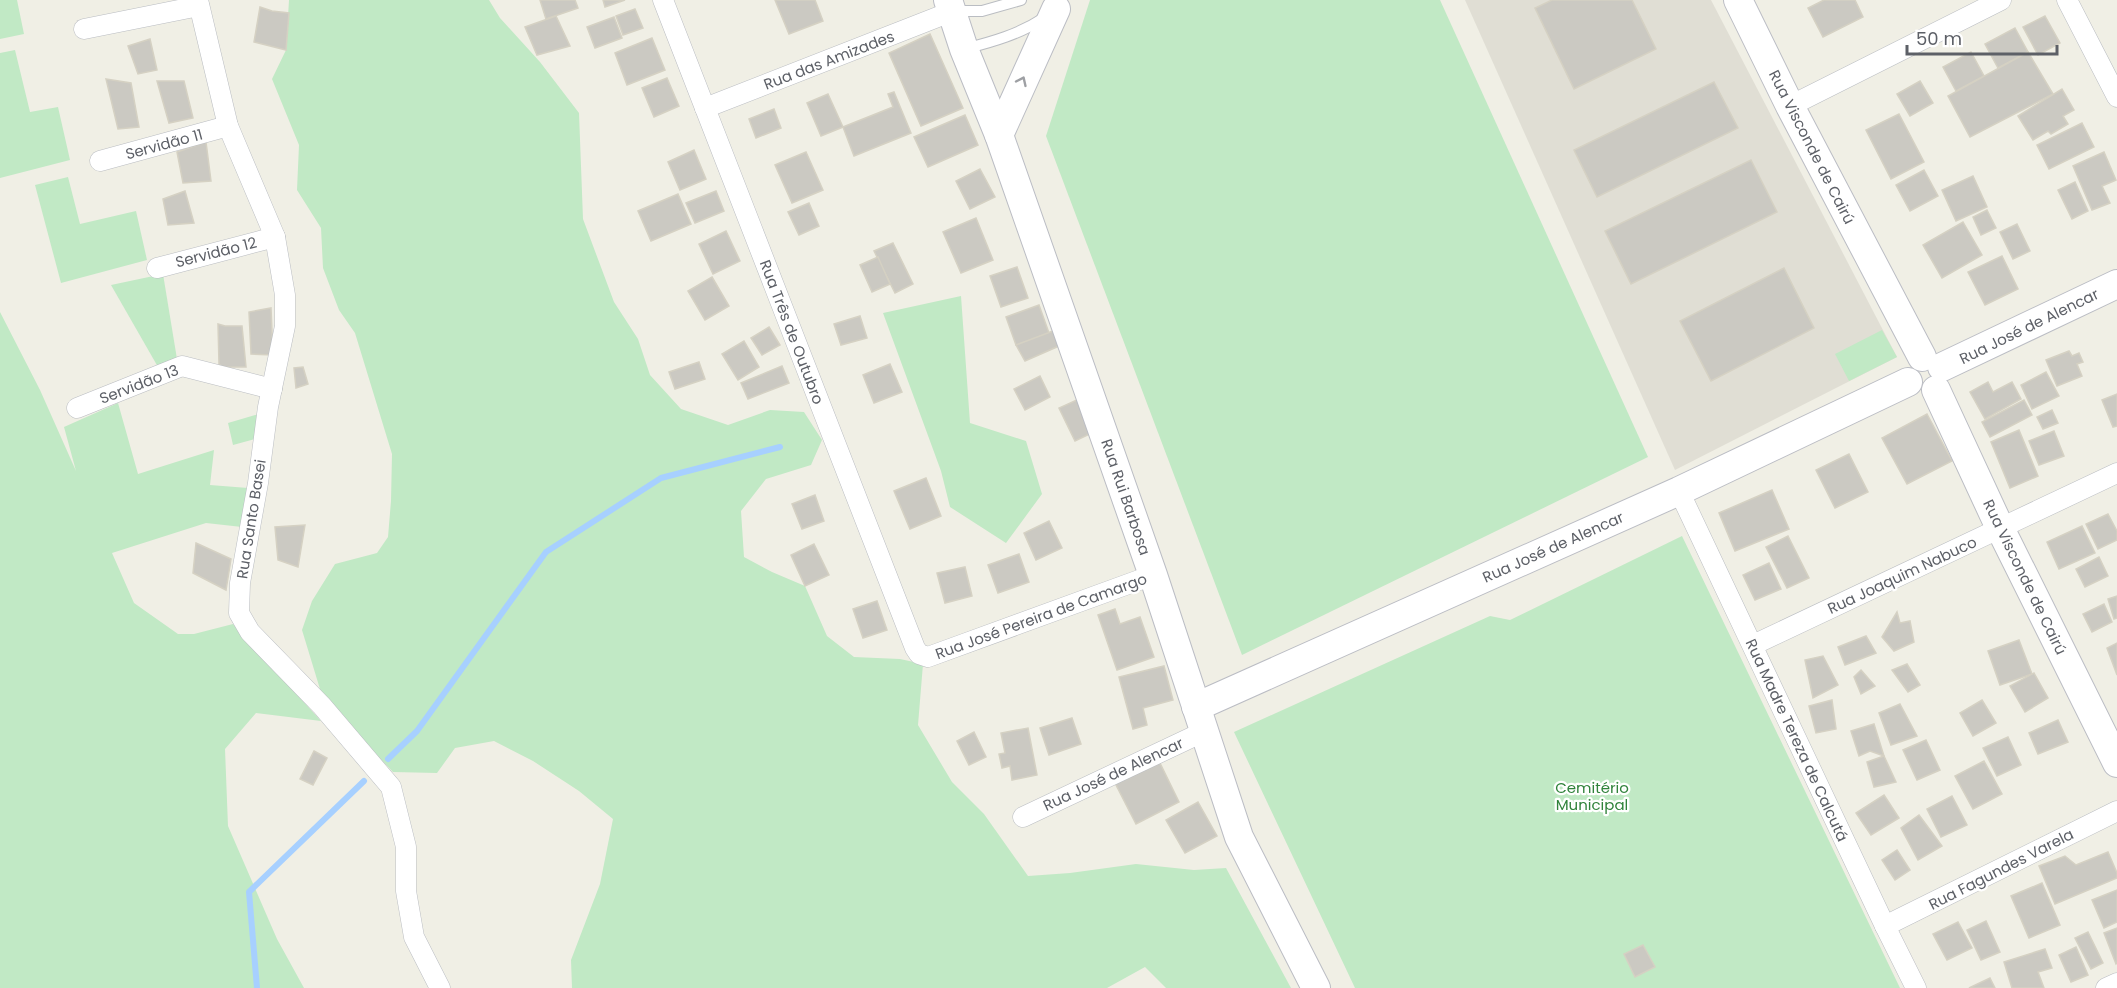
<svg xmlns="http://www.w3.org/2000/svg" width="2117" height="988" font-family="Poppins,sans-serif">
	<rect width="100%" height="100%" fill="#f0efe5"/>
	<path fill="#e0ded4" d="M1465 0H1711L1897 357 1675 470Z"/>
	<g fill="#c1e9c5">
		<path d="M0 0H17L24 34 0 39Z"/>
		<path d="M289 0H489L500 18 540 62 579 113 583 219 614 302 638 339 650 375 681 409 728 425 770 410 804 412 822 440 811 465 766 479 741 511 744 557 772 572 805 586 827 636 854 657 900 659 923 664 918 725 952 782 984 814 1028 876 1070 873 1136 864 1194 870 1226 868 1291 988H1166L1145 967 1107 988H572L571 960 600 884 613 819 579 791 533 761 494 741 455 748 437 773 393 772 323 699 302 630 312 601 335 564 377 553 388 537 391 501 392 454 355 333 339 310 323 268 321 228 297 190 299 145 272 79 286 50Z"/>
		<path d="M1090 0H1440L1648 457 1242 655 1046 136Z"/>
		<path d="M15 50 30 112 58 107 70 160 0 178V53Z"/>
		<path d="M68 177 80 224 136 211 147 260 61 283 35 185Z"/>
		<path d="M163 274 177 359 158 367 111 285Z"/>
		<path d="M961 296 970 423 1026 441 1042 494 1006 543 950 507 941 471 883 313Z"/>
		<path d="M0 312 40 390 76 471 64 427 118 403 138 474 214 450 210 485 248 488 242 527 206 523 112 553 134 603 178 634H194L233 624 321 721 256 713 225 749 228 826 277 939 304 988H0Z"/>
		<path d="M1882 330 1897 357 1849 381 1835 354Z"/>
		<path d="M259 414 255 439 233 445 228 423Z"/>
		<path d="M1682 536 1900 988H1355L1234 732 1490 616 1510 620Z"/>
	</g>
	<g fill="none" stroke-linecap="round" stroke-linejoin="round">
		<g stroke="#a7d0ff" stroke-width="6">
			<path d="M388 759 417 731 546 552 661 478 780 447"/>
			<path d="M257 988 249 892 364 781"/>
		</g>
	</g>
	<g fill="#cbc9c2" stroke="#d5d1c3" stroke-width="1.5">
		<path d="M540 0H575L578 8 546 19Z"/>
		<path d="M603 0H625L605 7Z"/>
		<path d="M775 0H815L823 21 789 34Z"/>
		<path d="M1552 0H1632L1656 49 1574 89 1535 8Z"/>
		<path d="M1824 0H1855L1863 17 1823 37 1808 8Z"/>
		<path d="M260 7 272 11 289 13 286 50 254 42Z"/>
		<path d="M635 9 643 28 623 35 616 16Z"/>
		<path d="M556 16 570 46 537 55 525 27Z"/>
		<path d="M2045 16 2060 43 2038 55 2023 27Z"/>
		<path d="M614 17 622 38 595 48 587 27Z"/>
		<path d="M2015 28 2028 52 1998 68 1985 44Z"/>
		<path d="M930 34 963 108 921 126 889 53Z"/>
		<path d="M652 38 665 70 627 85 615 53Z"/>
		<path d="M150 39 157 70 138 74 128 46Z"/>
		<path d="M1971 52 1984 76 1956 91 1943 67Z"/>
		<path d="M2028 52 2053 94 1970 137 1948 96Z"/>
		<path d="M667 78 679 106 654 117 642 88Z"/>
		<path d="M106 79 131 83 139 127 118 129Z"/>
		<path d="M157 81H184L193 118 169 123Z"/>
		<path d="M1920 81 1933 103 1910 116 1897 94Z"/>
		<path d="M1714 82 1738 128 1597 197 1574 150Z"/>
		<path d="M2062 89 2074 110 2063 116 2068 124 2051 134 2048 131 2033 140 2018 116Z"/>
		<path d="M894 92 911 133 854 156 843 127 893 107 888 94Z"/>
		<path d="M828 94 843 127 821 136 807 103Z"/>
		<path d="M774 109 781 128 756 138 749 119Z"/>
		<path d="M1899 114 1924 162 1891 179 1866 130Z"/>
		<path d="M965 115 978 145 928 167 914 137Z"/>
		<path d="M2082 123 2094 147 2049 169 2037 145Z"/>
		<path d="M206 142 211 181 183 183 177 152Z"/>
		<path d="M694 150 706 179 680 190 668 162Z"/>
		<path d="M806 152 823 190 792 203 775 165Z"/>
		<path d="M2104 152 2116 180 2102 186 2110 203 2092 210 2073 166Z"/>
		<path d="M1751 160 1777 212 1631 284 1605 231Z"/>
		<path d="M980 169 995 197 970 209 956 181Z"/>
		<path d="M1924 170 1938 196 1910 211 1896 185Z"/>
		<path d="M1973 176 1987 207 1956 221 1942 190Z"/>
		<path d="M2075 182 2088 211 2072 219 2058 190Z"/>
		<path d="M185 191 194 223 168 225 163 199Z"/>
		<path d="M716 191 724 211 695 223 686 203Z"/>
		<path d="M678 194 691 224 651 241 638 211Z"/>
		<path d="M809 203 819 226 799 235 788 212Z"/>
		<path d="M1987 210 1996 228 1981 235 1973 217Z"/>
		<path d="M976 218 993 260 961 273 943 232Z"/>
		<path d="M1963 222 1982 255 1942 278 1923 245Z"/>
		<path d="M2017 224 2030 251 2013 259 2000 232Z"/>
		<path d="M726 231 740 261 713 274 699 244Z"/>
		<path d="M893 243 913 284 895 293 874 251Z"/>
		<path d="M2002 256 2018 289 1985 305 1968 272Z"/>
		<path d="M878 257 890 284 872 292 860 265Z"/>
		<path d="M1017 267 1028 298 1001 307 990 276Z"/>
		<path d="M1784 268 1814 328 1711 381 1680 321Z"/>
		<path d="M712 277 729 306 705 320 688 291Z"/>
		<path d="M1039 305 1049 333 1016 345 1006 317Z"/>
		<path d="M271 308 273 355 251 354 249 312Z"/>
		<path d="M860 316 867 338 841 345 834 324Z"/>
		<path d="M218 324 225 326H242L246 367H223L219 364Z"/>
		<path d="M769 327 780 345 762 355 751 338Z"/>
		<path d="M1053 331 1059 346 1025 361 1016 345Z"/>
		<path d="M744 341 759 367 738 380 722 354Z"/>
		<path d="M2069 351 2072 356 2079 353 2083 362 2077 364 2082 376 2057 386 2046 360Z"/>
		<path d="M699 362 705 379 675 389 669 372Z"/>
		<path d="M890 364 902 392 874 403 863 375Z"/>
		<path d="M782 366 789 383 748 399 741 383Z"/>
		<path d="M303 367 308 384 296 388 294 368Z"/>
		<path d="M2046 372 2059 396 2032 409 2021 385Z"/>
		<path d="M1040 376 1050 397 1025 410 1014 389Z"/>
		<path d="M1988 382 1993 392 2012 382 2021 399 1985 419 1970 392Z"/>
		<path d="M2117 394V426L2113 427 2102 400Z"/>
		<path d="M1079 399 1094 432 1075 441 1059 408Z"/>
		<path d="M2024 400 2032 415 1990 437 1982 422Z"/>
		<path d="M2052 410 2058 423 2043 429 2037 417Z"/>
		<path d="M1927 414 1952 461 1907 484 1882 438Z"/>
		<path d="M2019 430 2038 476 2010 488 1991 442Z"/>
		<path d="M2054 431 2064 456 2039 465 2029 441Z"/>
		<path d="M1849 454 1868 492 1835 508 1816 470Z"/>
		<path d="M926 478 941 516 910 529 894 491Z"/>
		<path d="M1772 490 1789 529 1735 551 1719 513Z"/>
		<path d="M815 495 824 521 802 529 792 504Z"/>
		<path d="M2108 514 2117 531V540L2098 549 2086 524Z"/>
		<path d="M1049 521 1062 548 1036 560 1024 533Z"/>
		<path d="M305 525 298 567 278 560 275 527Z"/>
		<path d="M2082 526 2095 553 2059 569 2047 542Z"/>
		<path d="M1788 536 1809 578 1787 588 1766 547Z"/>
		<path d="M196 543 231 559 226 590 193 573Z"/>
		<path d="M814 544 829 575 805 586 791 555Z"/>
		<path d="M1019 554 1029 582 998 593 988 565Z"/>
		<path d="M2099 557 2108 576 2085 587 2076 569Z"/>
		<path d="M1769 563 1781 589 1755 600 1743 575Z"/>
		<path d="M965 567 972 596 945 603 937 573Z"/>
		<path d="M2117 596V618L2114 619 2108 599Z"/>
		<path d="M877 601 887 630 863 638 853 609Z"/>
		<path d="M2104 604 2112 622 2092 632 2083 614Z"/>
		<path d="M1115 609 1120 624 1140 617 1154 657 1117 670 1098 615Z"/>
		<path d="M1897 612 1900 623 1910 621 1914 642 1894 651 1882 637Z"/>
		<path d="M1866 636 1876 653 1845 665 1838 647Z"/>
		<path d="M2019 640 2032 674 2000 685 1988 651Z"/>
		<path d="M2117 643V675L2107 648Z"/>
		<path d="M1823 656 1838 685 1813 698 1805 660Z"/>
		<path d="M1907 664 1920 685 1908 692 1892 670Z"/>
		<path d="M1164 666 1173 700 1143 708 1147 725 1133 729 1119 677Z"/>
		<path d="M1861 670 1875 686 1861 694 1854 677Z"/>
		<path d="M2034 673 2048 698 2025 712 2010 686Z"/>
		<path d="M1832 700 1836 729 1816 733 1809 706Z"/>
		<path d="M1982 700 1996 723 1973 736 1960 713Z"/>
		<path d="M1900 704 1917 736 1891 745 1879 713Z"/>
		<path d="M1072 718 1081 744 1049 755 1040 728Z"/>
		<path d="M2058 720 2068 742 2038 754 2029 733Z"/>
		<path d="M1874 724 1884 756 1870 751 1859 756 1851 731Z"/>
		<path d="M1028 728 1037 775 1012 780 1010 766 1002 768 999 754 1005 753 1001 733Z"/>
		<path d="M974 732 986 757 969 765 957 741Z"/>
		<path d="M2008 737 2021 765 1997 776 1983 748Z"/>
		<path d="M1926 740 1940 770 1917 780 1903 750Z"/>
		<path d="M314 751 327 758 313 785 300 779Z"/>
		<path d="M1884 756 1896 782 1874 787 1867 762Z"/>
		<path d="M1158 759 1179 802 1136 824 1114 781Z"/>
		<path d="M1984 761 2002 794 1973 809 1955 776Z"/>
		<path d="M1884 795 1899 818 1871 835 1856 813Z"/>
		<path d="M1952 796 1967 825 1941 837 1927 809Z"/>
		<path d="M1198 802 1217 836 1185 853 1166 820Z"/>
		<path d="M1919 815 1942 846 1918 860 1901 828Z"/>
		<path d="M1897 850 1910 870 1895 880 1882 860Z"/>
		<path d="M2108 852 2117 873V878L2055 904 2039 866 2065 856 2076 865Z"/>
		<path d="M2042 883 2060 925 2029 938 2011 896Z"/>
		<path d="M2117 890V922L2104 928 2092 900Z"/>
		<path d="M1986 921 2000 952 1981 960 1967 930Z"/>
		<path d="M1958 922 1972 948 1947 960 1933 934Z"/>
		<path d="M2117 928V963L2116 964 2104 933Z"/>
		<path d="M2088 932 2103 963 2091 969 2075 938Z"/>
		<path d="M1643 945 1655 967 1635 977 1624 954Z"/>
		<path d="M2076 947 2088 975 2071 982 2059 955Z"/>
		<path d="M2045 949 2052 968 2038 972 2044 988H2012L2004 962Z"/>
		<path d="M1990 978 1995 988H1969Z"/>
	</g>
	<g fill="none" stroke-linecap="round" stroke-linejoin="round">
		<defs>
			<g id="lane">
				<path d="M954 11H982L1021 0"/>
				<path d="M964 49C992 42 1020 34 1044 18"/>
			</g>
			<g id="street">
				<path d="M198 0 228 126 275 237 285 295V326L268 407 258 483 240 583 239 613 250 632 322 706 391 787 406 847V891L414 937 440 988"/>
				<path d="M663 0 915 648 919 654 928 657 1153 575"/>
				<path d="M2067 0 2117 97"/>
				<path d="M84 29 199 6"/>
				<path d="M1790 106 2001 0"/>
				<path d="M705 108 953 11"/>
				<path d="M100 161 228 126"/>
				<path d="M157 268 275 237"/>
				<path d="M77 408 182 366 272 389"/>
				<path d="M1679 491 1885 926 1916 988"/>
				<path d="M1753 645 2117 473"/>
				<path d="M1023 817 1203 732"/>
				<path d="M1885 926 2117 811"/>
				<path d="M2106 988 2117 983"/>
			</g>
			<g id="secondary">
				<path d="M948 0 964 49 999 135 1153 575 1239 837 1316 988"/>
				<path d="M1738 0 1790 106 1922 357"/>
				<path d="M999 135 1056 9"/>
				<path d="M1942 367 2117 284"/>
				<path d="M1936 390 2000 528 2117 763"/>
				<path d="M1196 707 1679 491 1908 382"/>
			</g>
		</defs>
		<use href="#lane" stroke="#babdc2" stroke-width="12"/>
		<use href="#street" stroke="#babdc2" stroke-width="21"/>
		<use href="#secondary" stroke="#bbbdc4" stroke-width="30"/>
		<use href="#lane" stroke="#fff" stroke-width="10"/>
		<use href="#street" stroke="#fff" stroke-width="20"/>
		<use href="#secondary" stroke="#fff" stroke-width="28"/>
	</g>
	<defs><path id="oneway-chevron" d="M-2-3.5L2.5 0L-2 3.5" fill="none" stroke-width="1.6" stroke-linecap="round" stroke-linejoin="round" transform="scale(1.5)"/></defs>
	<use stroke="#9ea0a4" href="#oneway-chevron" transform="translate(1022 81) rotate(-65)"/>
	<g text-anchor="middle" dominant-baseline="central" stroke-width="4.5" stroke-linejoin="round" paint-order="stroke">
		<g font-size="15" fill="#5d6067" stroke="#fff">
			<text transform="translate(829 60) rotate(-21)">Rua das Amizades</text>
			<text transform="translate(164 144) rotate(-15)">Servidão 11</text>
			<text transform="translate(1812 147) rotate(63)">Rua Visconde de Cairú</text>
			<text transform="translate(216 252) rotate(-14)">Servidão 12</text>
			<text transform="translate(2029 326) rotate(-26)">Rua José de Alencar</text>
			<text transform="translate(792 332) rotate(69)">Rua Três de Outubro</text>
			<text transform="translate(139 384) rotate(-21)">Servidão 13</text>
			<text transform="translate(1126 497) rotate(71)">Rua Rui Barbosa</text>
			<text transform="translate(251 519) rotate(-81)">Rua Santo Basei</text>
			<text transform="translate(1553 547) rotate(-24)">Rua José de Alencar</text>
			<text transform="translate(1902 575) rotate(-25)">Rua Joaquim Nabuco</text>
			<text transform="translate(2025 577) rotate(64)">Rua Visconde de Cairú</text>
			<text transform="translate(1041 616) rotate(-20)">Rua José Pereira de Camargo</text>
			<text transform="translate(1797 740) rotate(65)">Rua Madre Tereza de Calcutá</text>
			<text transform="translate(1113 774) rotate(-25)">Rua José de Alencar</text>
			<text transform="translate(2001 869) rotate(-27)">Rua Fagundes Varela</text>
		</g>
		<g font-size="15" fill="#30833b" stroke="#fff">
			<text x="1592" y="787">Cemitério<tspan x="1592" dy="17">Municipal</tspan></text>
		</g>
	</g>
	<path d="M1907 45v9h150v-9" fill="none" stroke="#5d6067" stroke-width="3"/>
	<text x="1916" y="45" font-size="18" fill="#5d6067" stroke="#ffffff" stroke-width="4.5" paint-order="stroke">50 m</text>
</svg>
